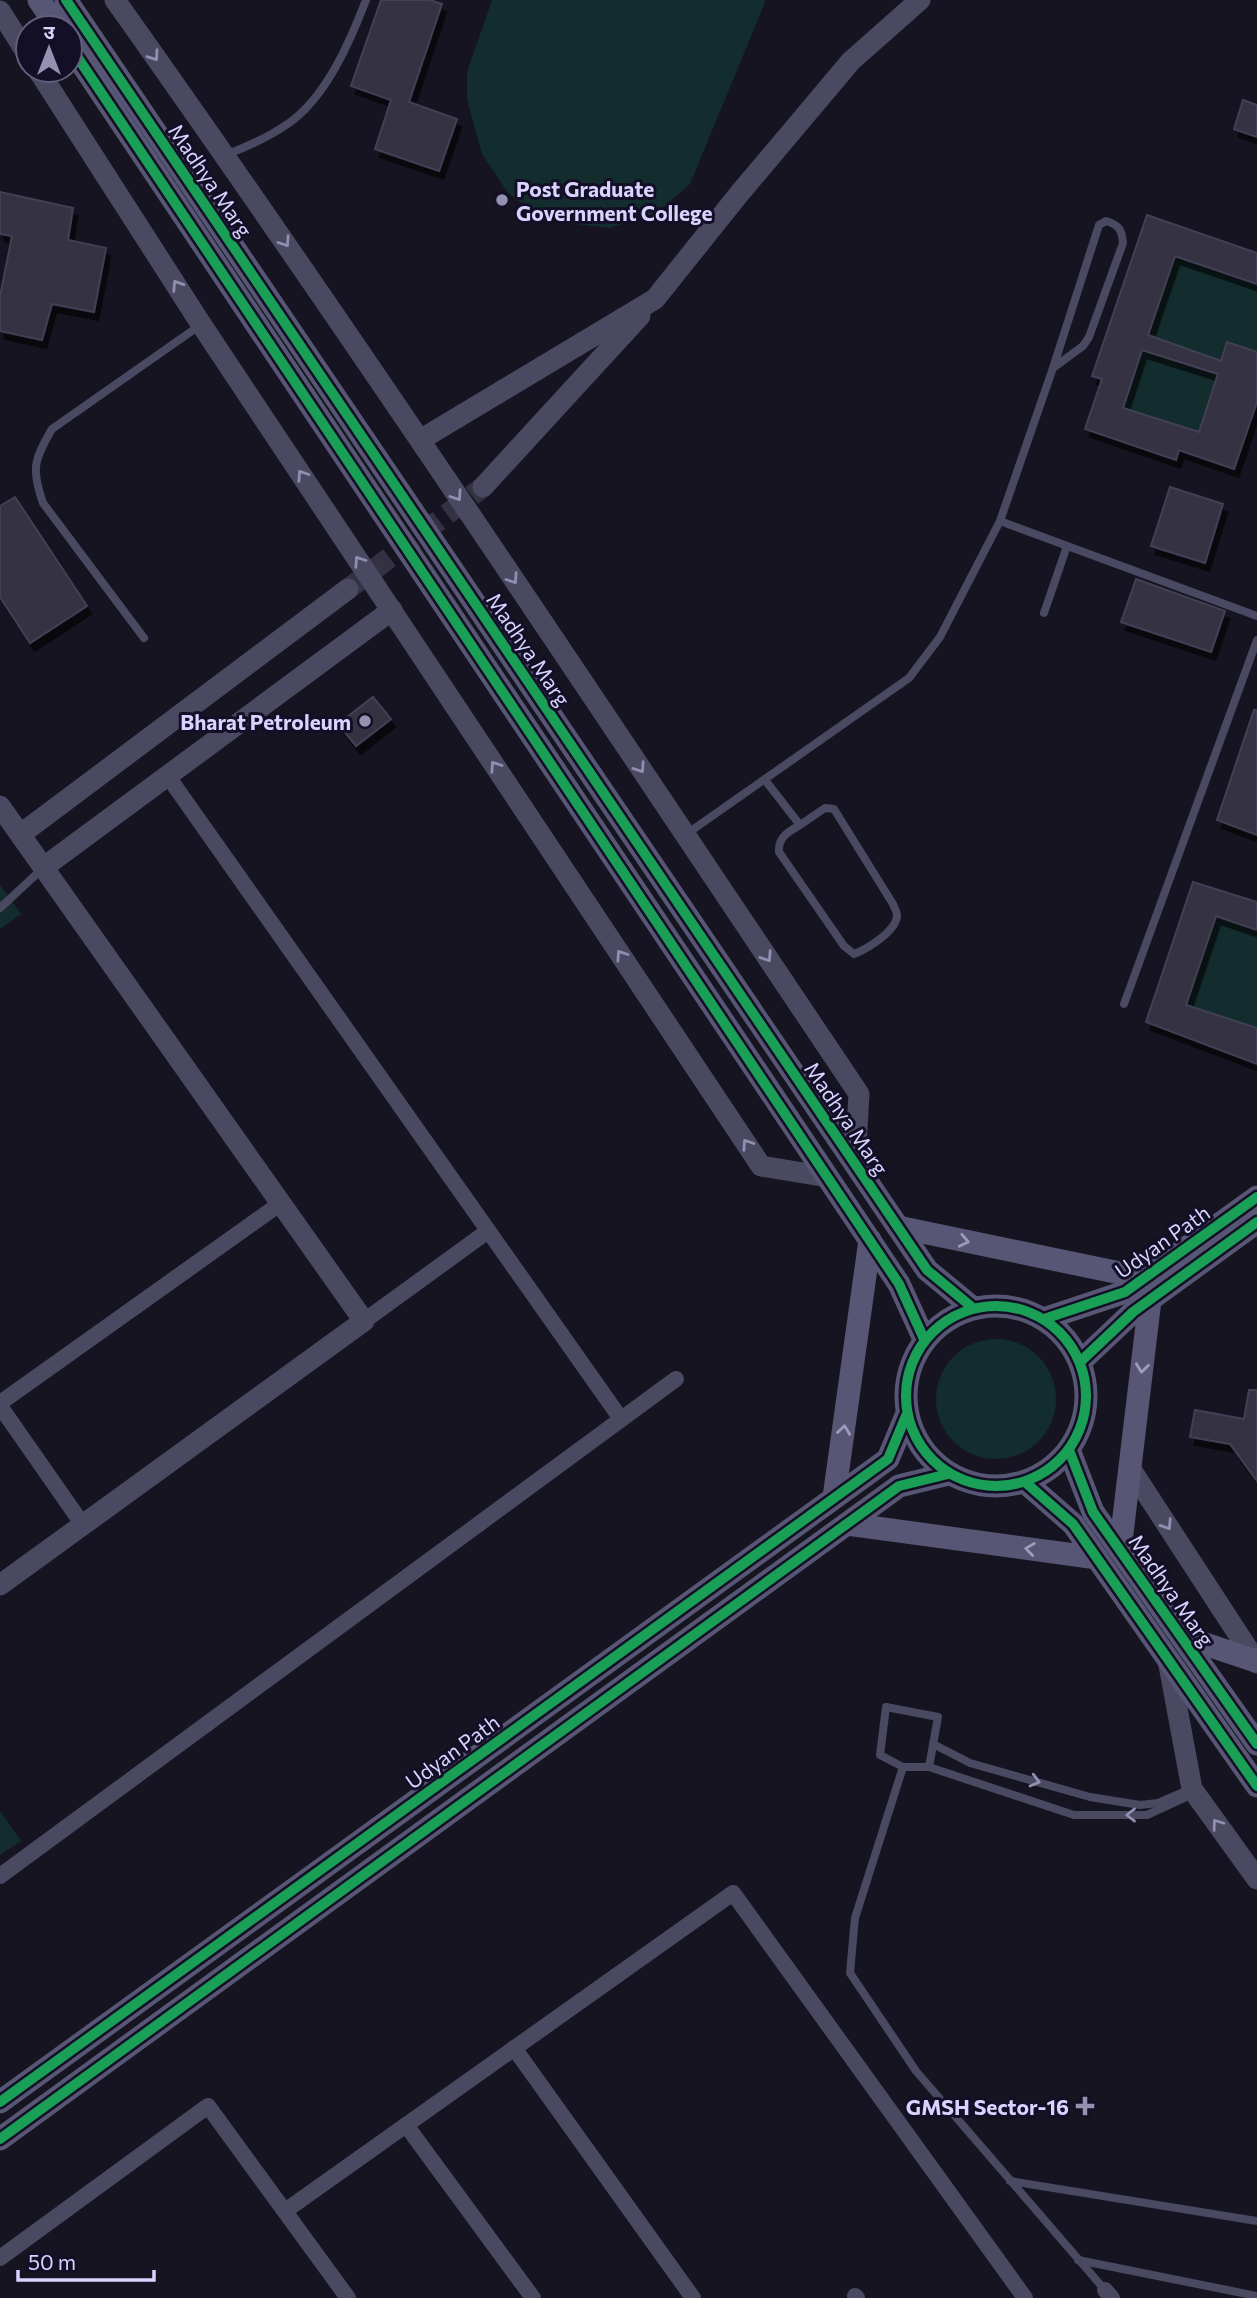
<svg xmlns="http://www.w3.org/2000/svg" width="1257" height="2298" font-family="Commissioner,'Noto Sans Devanagari',sans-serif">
	<defs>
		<filter id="shadow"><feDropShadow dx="4.5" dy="8" stdDeviation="0" flood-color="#0009"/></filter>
	</defs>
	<rect width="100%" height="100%" fill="#161421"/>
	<g fill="#132c2d">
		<path d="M492 0H766L690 184 657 213 609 228 544 220 508 193 482 154 467 100V72Z"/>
		<path d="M1175 256 1257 284V352L1227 342 1221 361 1148 336Z"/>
		<path d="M1142 350 1218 374 1199 432 1123 408Z"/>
		<path d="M0 885 21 914 0 929Z"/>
		<path d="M1216 916 1257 930V1028L1186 1005Z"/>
		<circle cx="996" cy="1399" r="60"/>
		<path d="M0 1811 21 1841 0 1855Z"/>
	</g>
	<g fill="#343243" stroke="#433f54" stroke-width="2" fill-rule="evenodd" filter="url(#shadow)">
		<path d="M381 0H430L442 4 409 102 457 119 439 171 375 149 391 100 351 86Z"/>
		<path d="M1243 100 1257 105V137L1234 129Z"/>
		<path d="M0 192 73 208 68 240 106 248 94 312 52 304 42 340 0 331V296L12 236 0 234Z"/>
		<path d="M1147 215 1257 253V284L1175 256 1148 335 1221 361 1227 342 1257 352V402L1234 469 1179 450 1176 460 1085 429 1102 379 1092 376ZM1142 350 1218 374 1199 432 1123 408Z"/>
		<path d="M1170 487 1223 504 1205 563 1151 546Z"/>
		<path d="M15 497 87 606 30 643 0 597V506Z"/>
		<path d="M1136 579 1225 611 1211 652 1121 622Z"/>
		<path d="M373 697 391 719 356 746 338 724Z"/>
		<path d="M1254 710H1257V835L1217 820Z"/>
		<path d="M1193 882 1257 902V930L1216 916 1186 1005 1257 1028V1064L1146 1022Z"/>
		<path d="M1249 1390H1257V1481L1230 1444 1190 1437 1195 1410 1244 1419Z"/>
	</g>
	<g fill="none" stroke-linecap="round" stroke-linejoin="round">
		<path stroke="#333142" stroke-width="21" stroke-dasharray="21 10" stroke-linecap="butt" d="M348 589 483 487"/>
		<g stroke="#4a4962" stroke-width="8">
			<path d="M225 155C247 147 269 137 289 123 326 97 350 42 366 0"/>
			<path d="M1000 521 1257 616"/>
			<path d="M1044 613 1067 546"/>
			<path d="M144 638 43 503C31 469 34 460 52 429L199 326"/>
			<path d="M765 780 800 825 825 808 834 809 893 904C894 907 897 912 897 915 897 931 867 949 854 954L844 946 779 852C778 837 788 832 800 825"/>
			<path d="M688 833 909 678 940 637 1000 521 1053 368 1099 225 1106 221C1119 225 1122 230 1123 243L1089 337 1083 346 1053 368"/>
			<path d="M0 908 42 869"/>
			<path d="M1124 1004 1257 640"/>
			<path d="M933 1744 970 1763 1090 1797 1140 1805 1158 1803 1186 1791"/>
			<path d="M903 1767H929L938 1717 886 1707 880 1755 903 1767 855 1918 850 1973 916 2071 1105 2290"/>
			<path d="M929 1767 1074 1815H1147L1186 1797 1190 1791"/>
			<path d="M1010 2181 1257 2221"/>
			<path d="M1078 2260 1257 2296"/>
		</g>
		<g stroke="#4a4962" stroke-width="16">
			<path d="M167 775 621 1419"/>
			<path d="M364 1321 488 1231"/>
			<path d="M0 1403 281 1203"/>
			<path d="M0 1406 83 1525"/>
			<path d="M0 1876 676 1379"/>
			<path d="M514 2048 693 2298"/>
			<path d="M406 2125 533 2298"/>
			<path d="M285 2211 733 1893 1025 2298"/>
			<path d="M0 2258 208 2106 348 2298"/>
			<path d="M1105 2290 1112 2298"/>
			<path d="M855 2296 857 2298"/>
		</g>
		<g stroke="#4a4962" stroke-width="21">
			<path d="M115 0C370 359 613 728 859 1094L855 1163"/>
			<path d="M0 11 28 55"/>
			<path d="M38 70 201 324 761 1166 828 1177"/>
			<path d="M420 440 655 299 739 194 851 61 920 0"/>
			<path d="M483 487 640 316"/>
			<path d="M0 806 364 1321 0 1585"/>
			<path d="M21 834 348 589"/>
			<path d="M44 867 392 610"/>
			<path d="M1130 1468 1257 1663"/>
			<path d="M1168 1660 1192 1789 1257 1879"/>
		</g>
		<g stroke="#575674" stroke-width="23">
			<path d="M39 0 58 28"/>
			<path d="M66 0 927 1270 973 1308"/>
			<path d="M70 46 899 1284 924 1339"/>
			<path d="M898 1227 1144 1278"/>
			<circle cx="996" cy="1396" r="90"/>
			<path d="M1044 1319 1125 1292 1257 1197"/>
			<path d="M1080 1362 1133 1312 1257 1222"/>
			<path d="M1069 1450 1093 1512 1257 1744"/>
			<path d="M1025 1482 1073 1524 1257 1786"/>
			<path d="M834 1497 870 1240"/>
			<path d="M847 1524 1097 1558"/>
			<path d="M1120 1550 1150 1300"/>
			<path d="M1181 1636 1256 1661"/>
			<path d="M0 2102 888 1459 906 1416"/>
			<path d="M0 2139 899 1486 948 1474"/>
		</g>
		<defs>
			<g id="cycleway">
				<path d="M66 0 927 1270 973 1308"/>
				<path d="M70 46 899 1284 924 1339"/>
				<circle cx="996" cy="1396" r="90"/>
				<path d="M1044 1319 1125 1292 1257 1197"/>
				<path d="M1080 1362 1133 1312 1257 1222"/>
				<path d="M1069 1450 1093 1512 1257 1744"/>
				<path d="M1025 1482 1073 1524 1257 1786"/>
				<path d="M0 2102 888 1459 906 1416"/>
				<path d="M0 2139 899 1486 948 1474"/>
			</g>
		</defs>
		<use href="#cycleway" stroke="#130f26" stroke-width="15"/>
		<use href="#cycleway" stroke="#1a9f57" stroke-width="10"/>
	</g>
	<defs><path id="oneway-chevron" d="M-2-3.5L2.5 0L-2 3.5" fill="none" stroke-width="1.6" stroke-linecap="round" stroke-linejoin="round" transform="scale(1.75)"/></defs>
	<g stroke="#928eb0">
		<use href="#oneway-chevron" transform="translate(154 56) rotate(55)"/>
		<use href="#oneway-chevron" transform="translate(285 242) rotate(56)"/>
		<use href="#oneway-chevron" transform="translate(177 285) rotate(-123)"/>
		<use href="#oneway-chevron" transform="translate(302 475) rotate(-124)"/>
		<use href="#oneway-chevron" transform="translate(457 496) rotate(56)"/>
		<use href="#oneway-chevron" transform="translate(359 561) rotate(-124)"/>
		<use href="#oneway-chevron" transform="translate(513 579) rotate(56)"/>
		<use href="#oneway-chevron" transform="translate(495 766) rotate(-124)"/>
		<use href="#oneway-chevron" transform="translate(640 768) rotate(56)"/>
		<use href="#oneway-chevron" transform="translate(621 955) rotate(-124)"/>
		<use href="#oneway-chevron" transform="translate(767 957) rotate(56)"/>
		<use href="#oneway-chevron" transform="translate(747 1144) rotate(-124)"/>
		<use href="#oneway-chevron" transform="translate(1167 1525) rotate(57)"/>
		<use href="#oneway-chevron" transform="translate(1035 1781) rotate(15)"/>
		<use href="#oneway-chevron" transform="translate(1131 1815) rotate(180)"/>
		<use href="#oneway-chevron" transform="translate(1217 1824) rotate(-126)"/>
	</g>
	<g stroke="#9e9bc0">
		<use href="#oneway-chevron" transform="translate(964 1241) rotate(12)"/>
		<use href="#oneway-chevron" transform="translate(1142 1368) rotate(97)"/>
		<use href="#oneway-chevron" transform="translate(844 1430) rotate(-82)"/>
		<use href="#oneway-chevron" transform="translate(1030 1549) rotate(-172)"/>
	</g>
	<g fill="#9591b1" stroke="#130f26" stroke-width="2.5">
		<circle cx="502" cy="200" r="7"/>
		<circle cx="365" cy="721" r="7"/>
		<path d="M1081.5 2095.5h7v7h7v7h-7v7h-7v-7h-7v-7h7z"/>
	</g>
	<g text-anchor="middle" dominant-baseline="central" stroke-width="6" stroke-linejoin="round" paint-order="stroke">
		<g font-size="21" fill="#d9d4ff" stroke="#130f26">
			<text transform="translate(211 180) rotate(56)">Madhya Marg</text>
			<text transform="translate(529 649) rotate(56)">Madhya Marg</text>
			<text transform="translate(847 1118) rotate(56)">Madhya Marg</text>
			<text transform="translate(1162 1241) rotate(-35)">Udyan Path</text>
			<text transform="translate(1172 1590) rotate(55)">Madhya Marg</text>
			<text transform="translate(452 1751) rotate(-36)">Udyan Path</text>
		</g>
		<g font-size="21" font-weight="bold" fill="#d9d4ff" stroke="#130f26" text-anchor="end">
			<text x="516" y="188" text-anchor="start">Post Graduate<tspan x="516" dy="24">Government College</tspan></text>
			<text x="351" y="721">Bharat Petroleum</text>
			<text x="1069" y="2106">GMSH Sector-16</text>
		</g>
	</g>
	<g transform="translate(49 49)"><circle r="33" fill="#130f26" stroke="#625e7d" stroke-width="2"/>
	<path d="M0-5L12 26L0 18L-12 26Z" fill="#9591b1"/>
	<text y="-10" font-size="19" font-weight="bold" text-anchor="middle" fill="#d9d4ff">उ</text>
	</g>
	<path d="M18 2270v10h136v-10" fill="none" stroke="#d9d4ff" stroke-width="3.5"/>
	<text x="28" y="2270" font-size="21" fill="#d9d4ff" stroke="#130f26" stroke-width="5" paint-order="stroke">50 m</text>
</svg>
